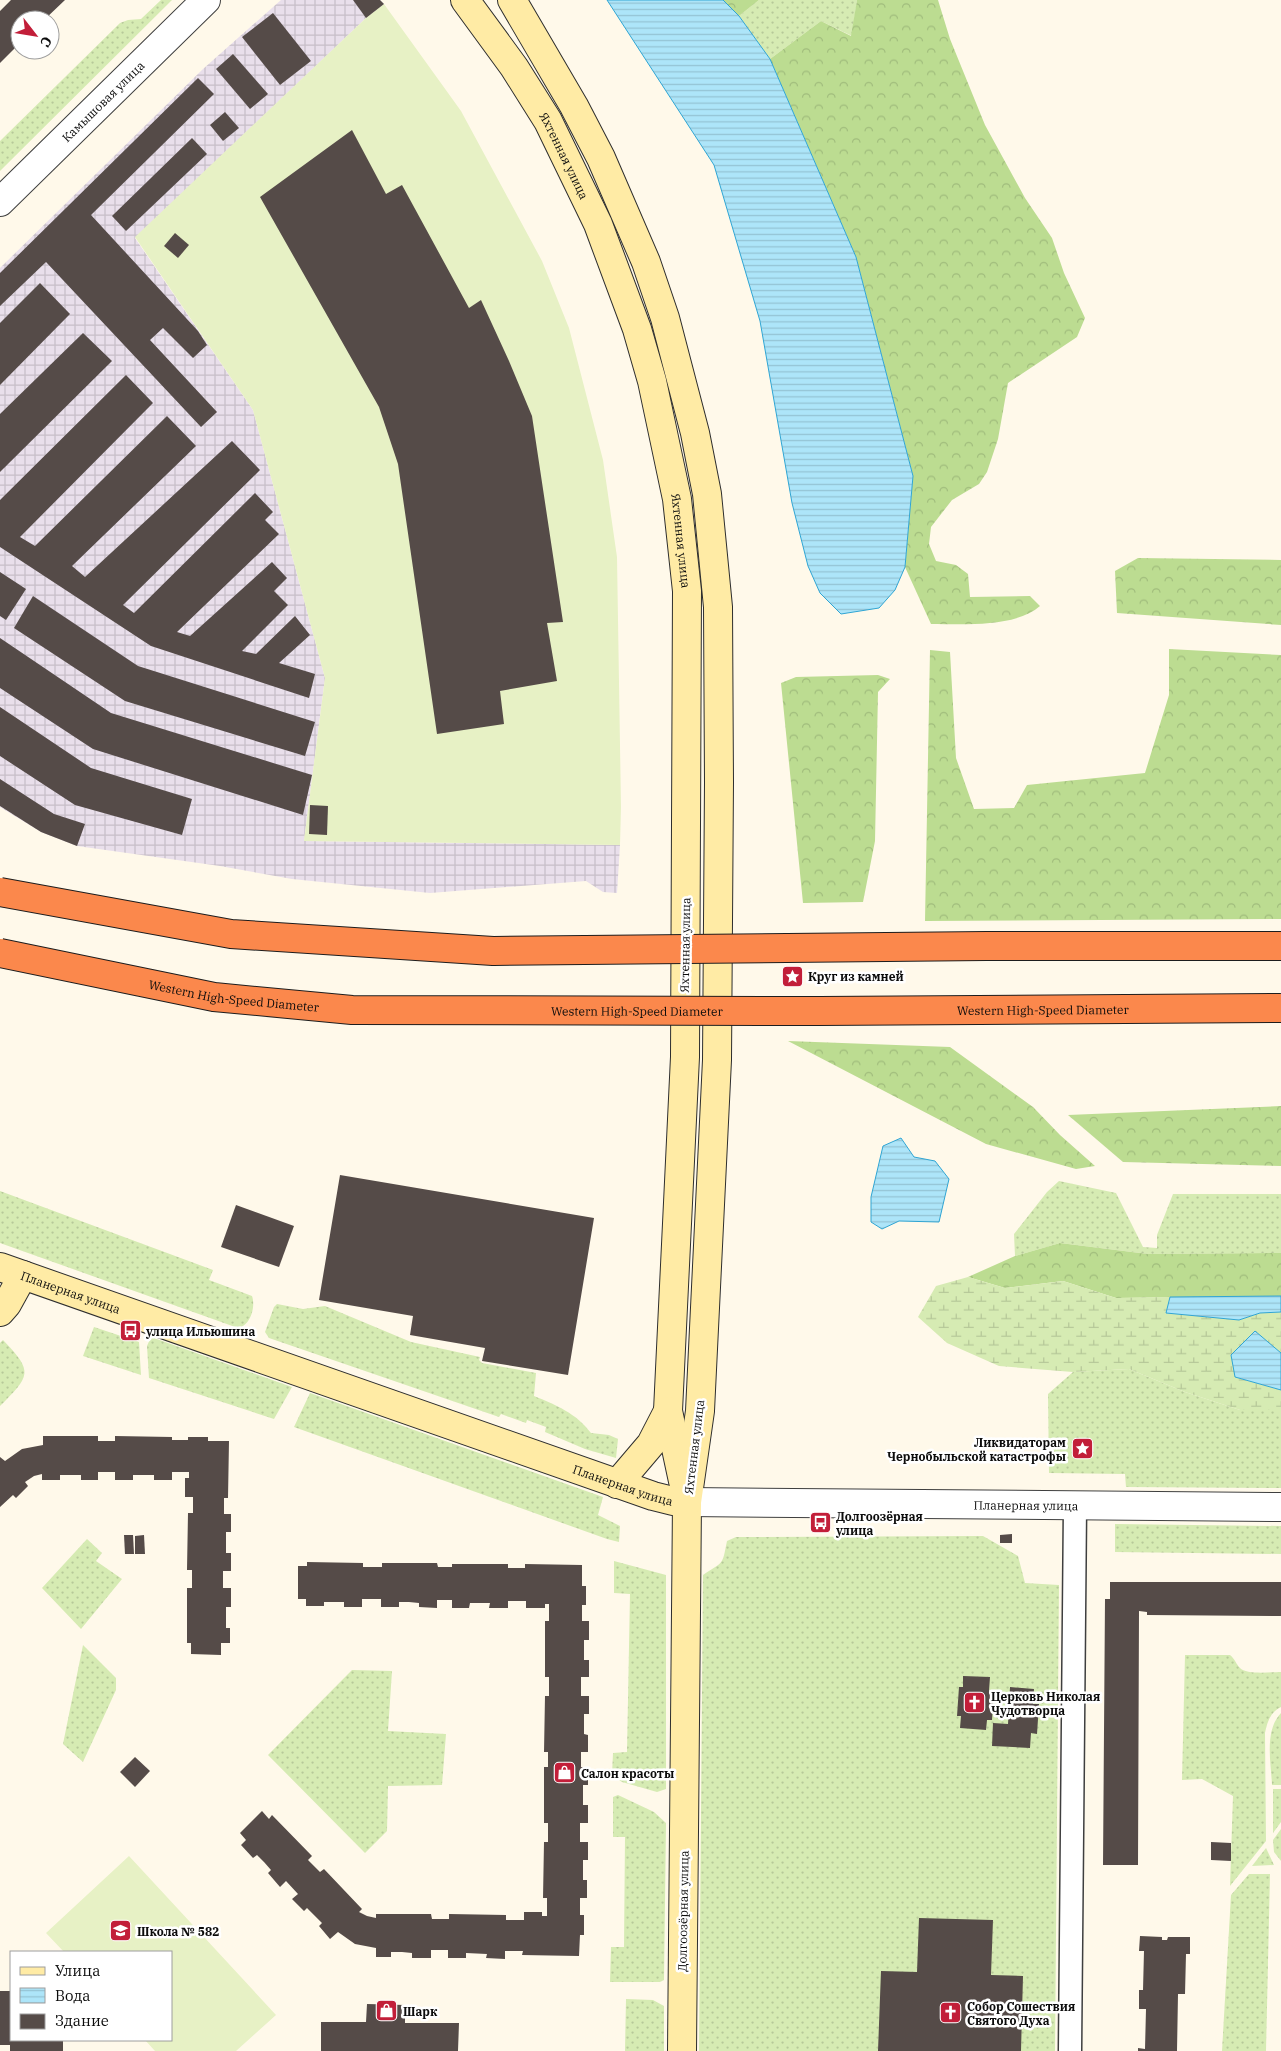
<svg xmlns="http://www.w3.org/2000/svg" width="1281" height="2051" font-family="'IBM Plex Serif',serif">
	<defs>
		<pattern id="industrial-grid" width="8" height="8" patternUnits="userSpaceOnUse" patternTransform="scale(1.25)"><rect width="8" height="8" fill="#e9dfeb"/><path d="M0 4h8M4 0v8" fill="none" stroke="#c7bec8"/></pattern>
		<pattern id="grass-dots" width="8" height="8" patternUnits="userSpaceOnUse" patternTransform="scale(1.25)"><rect width="8" height="8" fill="#d6ebb3"/><path d="M2 2h.1M6 6h.1" fill="none" stroke="#b6c899" stroke-width="1.8" stroke-linecap="round"/></pattern>
		<pattern id="forest-crowns" width="20" height="18" patternUnits="userSpaceOnUse" patternTransform="scale(1.25)"><rect width="20" height="18" fill="#bcdc91"/><path d="M2 6a3 3 0 1 1 6 0M12 15a3 3 0 1 1 6 0" fill="none" stroke="#a0bc7c"/></pattern>
		<pattern id="wetland-marsh" width="20" height="14" patternUnits="userSpaceOnUse" patternTransform="scale(1.25)"><rect width="20" height="14" fill="#d6ebb3"/><path d="M1 5h8M5 5V1M11 12h8M15 12V8" fill="none" stroke="#b6c899"/></pattern>
		<pattern id="water-rules" width="6" height="5" patternUnits="userSpaceOnUse" patternTransform="scale(1.25)"><rect width="6" height="5" fill="#ade5f9"/><path d="M0 2.5h6" fill="none" stroke="#94c3d4"/></pattern>
	</defs>
	<rect width="100%" height="100%" fill="#fff9ea"/>
	<path fill="url(#industrial-grid)" d="M281 0H380L384 4 366 18 135 238 253 410 325 678 304 841 620 845 617 893 603 892 586 881 430 893 292 879 220 866 77 846 41 832 0 807V268L203 69Z"/>
	<g fill="url(#grass-dots)">
		<path d="M161 0H172L0 171V141L120 23 128 20 141 19Z"/>
		<path d="M759 0H857L852 36 821 21 770 59 739 16Z"/>
		<path d="M1059 1181 1116 1193 1143 1247 1157 1248V1235L1173 1194H1281V1253L1148 1254 1060 1243 1015 1256 1014 1234 1047 1192Z"/>
		<path d="M0 1191 213 1270 209 1280 252 1296C256 1307 250 1326 238 1328L0 1243Z"/>
		<path d="M277 1304 303 1309 325 1306 411 1342 480 1357 479 1360 482 1363 536 1373 534 1396C556 1405 576 1413 591 1433L609 1435 618 1439 616 1458 585 1449 545 1432 546 1427 527 1420 526 1423 501 1414 499 1417 269 1338 265 1332 274 1307Z"/>
		<path d="M94 1327 139 1342 141 1375 83 1356Z"/>
		<path d="M151 1337 292 1387 274 1419 149 1378 147 1346Z"/>
		<path d="M3 1340C34 1372 30 1376 0 1406V1343Z"/>
		<path d="M1129 1369 1185 1392 1240 1410H1281V1488L1126 1487 1125 1474 1049 1473 1048 1394 1073 1372Z"/>
		<path d="M310 1393 603 1497 598 1515 620 1526 619 1542 607 1539 294 1427Z"/>
		<path d="M1115 1524 1281 1526V1554L1115 1552Z"/>
		<path d="M983 1536 1018 1556 1025 1583 1059 1585 1055 2051H699L703 1575C724 1561 722 1566 727 1541L736 1537Z"/>
		<path d="M87 1539 102 1553 96 1561 122 1579 81 1629 42 1588Z"/>
		<path d="M614 1561 666 1575V1789L657 1792 622 1782 612 1775 613 1753 627 1752 630 1594 614 1593Z"/>
		<path d="M83 1645 116 1678V1690L83 1762 63 1744Z"/>
		<path d="M1185 1655H1230C1235 1659 1236 1664 1240 1668 1246 1675 1272 1672 1281 1672V1707C1270 1712 1267 1723 1265 1733L1266 1841 1230 1886 1233 1796 1202 1779 1182 1780Z"/>
		<path d="M352 1670 392 1671 388 1731 446 1734 442 1785 388 1786 387 1831 365 1853 268 1755Z"/>
		<path d="M1281 1713V1785H1272C1271 1762 1264 1731 1281 1713Z"/>
		<path d="M1273 1789H1281V1822L1273 1833Z"/>
		<path d="M618 1795 654 1812 666 1823 664 1980 660 1982H610L611 1947H624L625 1837H613V1797Z"/>
		<path d="M1281 1829V1861L1274 1852 1273 1840Z"/>
		<path d="M1266 1848 1274 1865 1252 1866Z"/>
		<path d="M1249 1874H1270L1266 2051H1222L1231 1895Z"/>
		<path d="M626 1999 653 2000 664 2006V2051H625Z"/>
	</g>
	<g fill="url(#forest-crowns)">
		<path d="M723 0H759L739 16Z"/>
		<path d="M857 0H938L950 39 985 125 1025 198 1052 238 1064 273 1085 318 1077 337 1008 383 998 439 987 472 979 484 952 500 931 527 929 544 936 561 956 565 968 574 970 597 1030 596 1040 606C1015 628 963 624 931 624L905 567 913 476 856 257 770 59 821 21 851 36Z"/>
		<path d="M1138 558 1281 560V625L1117 613 1115 571Z"/>
		<path d="M1169 649 1281 655V919L925 921 930 650 950 652 956 758 974 809 1014 808 1027 785 1145 773 1169 695Z"/>
		<path d="M878 675 890 679 878 692 875 841 863 902 803 903 781 683 796 677Z"/>
		<path d="M788 1041 950 1047 1033 1107 1060 1135 1095 1166 1076 1169 986 1144Z"/>
		<path d="M1281 1106V1166L1123 1162 1068 1115Z"/>
		<path d="M1060 1243 1148 1254 1281 1253V1296L1116 1298 1063 1281 1005 1288 968 1277 1015 1256Z"/>
	</g>
	<path fill="url(#wetland-marsh)" d="M968 1277 1005 1288 1063 1281 1116 1298 1170 1297 1166 1313 1239 1320 1260 1313 1281 1312V1353L1255 1332 1235 1377 1281 1390V1410H1240L1185 1392 1129 1369 1073 1372 999 1366 947 1343 918 1317 936 1286Z"/>
	<g fill="#e7f1c5">
		<path d="M384 4 461 111 542 261 569 328 603 460 617 557 621 807 620 845 304 841 325 678 253 410 135 237 366 18Z"/>
		<path d="M129 1856 276 2015 236 2051H155L145 2040H171V1952H64L46 1933Z"/>
	</g>
	<g fill="url(#water-rules)" stroke="#30a5d3">
		<path d="M607 0H723L739 16 770 59 856 257 913 476 905 567 895 590 879 608 841 614 820 593 808 566 792 503 760 321 714 165Z"/>
		<path d="M901 1138 914 1157 935 1161 949 1179 939 1222 899 1221 882 1229 871 1222V1197L883 1146Z"/>
		<path d="M1281 1296V1312L1260 1313 1239 1320 1166 1313 1170 1297Z"/>
		<path d="M1255 1331 1281 1353V1390L1235 1377 1231 1355Z"/>
	</g>
	<g fill="#554b48">
		<path d="M11 0H65L44 20H20V43L0 63V11Z"/>
		<path d="M353 0H380L384 4 366 18Z"/>
		<path d="M273 13 311 61 280 85 242 37Z"/>
		<path d="M233 54 268 94 250 109 216 69Z"/>
		<path d="M198 78 214 94 91 215 198 331 207 345 193 358 163 328 150 340 217 412 201 427 46 262 0 306V273Z"/>
		<path d="M225 112 239 128 223 141 210 125Z"/>
		<path d="M352 130 386 194 402 185 469 308 481 300 509 361 532 416 563 622 547 623 557 681 500 691 504 724 437 734 398 464 379 407 260 197Z"/>
		<path d="M192 138 207 154 126 231 112 216Z"/>
		<path d="M175 233 189 245 178 258 164 246Z"/>
		<path d="M40 283 70 314 0 385V323Z"/>
		<path d="M83 333 112 361 0 472V414Z"/>
		<path d="M126 375 153 403 20 537 35 546 167 416 196 446 72 566 85 577 232 441 260 470 123 605 134 613 255 493 273 512 265 520 279 534 177 632 190 636 272 562 287 578 274 591 288 605 242 651 256 654 295 616 310 635 279 663 315 674 309 698 151 646 0 547V500Z"/>
		<path d="M0 572 26 589 6 620 0 616Z"/>
		<path d="M33 596 138 666 315 722 305 756 125 701 14 628Z"/>
		<path d="M0 638 111 713 312 775 303 815 93 749 0 688Z"/>
		<path d="M0 707 91 768 192 799 182 835 75 805 0 756Z"/>
		<path d="M0 779 54 814 85 824 77 846 41 832 0 806Z"/>
		<path d="M310 805 328 806 327 835 309 834Z"/>
		<path d="M340 1175 594 1218 568 1375 482 1361 485 1348 410 1335 413 1316 319 1300Z"/>
		<path d="M236 1205 294 1226 279 1267 221 1247Z"/>
		<path d="M43 1436H98V1441H115V1436L172 1437V1440H188V1437H208V1441H229L228 1498H224V1514H231V1532H226V1553H231V1571H223V1588H231V1607H226V1628H230V1643H221V1655L191 1654V1643H187V1588H192V1570H187L188 1513H193V1497H185V1478H189V1472H172V1480H154V1475H133V1480H115V1472H98V1480H81V1475H60V1480H42V1474L34 1476 25 1482 28 1486 16 1498 13 1495 0 1507V1457L5 1461 22 1449 43 1445Z"/>
		<path d="M1012 1534V1543H1000V1535Z"/>
		<path d="M124 1535H133L134 1554H125Z"/>
		<path d="M144 1535 145 1554H135V1536Z"/>
		<path d="M307 1562 363 1563V1567H382V1563H437L438 1567H452V1564H508V1568H525V1564L582 1565V1586H586V1605H582V1621H589V1640H584V1660H589V1677H581V1696H589V1714H584V1734L588 1735V1752H581V1767H588V1785H583V1805H588V1823H580V1842H588V1860H583V1880H587V1898H580V1915H584V1935H580L579 1956 522 1955 523 1951H505V1959L486 1958 487 1954 466 1953V1958H448V1950H431V1958H412V1953L402 1952H391V1957H376V1948L355 1944 338 1932 330 1939 319 1926 322 1923 307 1908 304 1911 292 1899 298 1894 286 1881 280 1887 268 1873 271 1870 264 1862 257 1855 253 1858 241 1845 246 1840 240 1833 262 1811 269 1819 272 1815 312 1856 308 1860 320 1872 324 1869 362 1909 359 1912 367 1916 376 1918V1914H431L432 1919H449V1914L506 1915V1920H524V1912H542V1916H547V1898H543L544 1842H548V1823H544V1767H548V1752H544L545 1696H549V1677H545V1621H549V1604H545V1608H526V1601H508V1608H489L490 1603H470L469 1608H452V1600H437V1608L419 1607V1603L409 1602H399V1607H381V1599H362V1607H344V1602H324V1606H306V1599H298V1566H307Z"/>
		<path d="M1110 1582H1281V1616L1147 1615V1612L1139 1611 1138 1865H1103L1105 1599H1110Z"/>
		<path d="M963 1676 990 1677 989 1691H994L992 1720H987L986 1730 960 1728 961 1716H957L959 1687H963Z"/>
		<path d="M1010 1687 1034 1689 1033 1704H1039L1037 1734 1031 1733 1030 1748 992 1746 993 1723 1008 1724Z"/>
		<path d="M135 1757 150 1771 135 1787 120 1772Z"/>
		<path d="M1211 1842 1231 1843V1861L1211 1860Z"/>
		<path d="M919 1918 993 1920 991 1975 1023 1976 1021 2051H878L881 1971 917 1972Z"/>
		<path d="M1140 1936 1162 1937V1940H1167L1168 1937H1190V1954H1186L1185 1994H1178L1177 2051H1138V2048L1145 2049 1146 2009H1139V1990H1143L1144 1951H1139Z"/>
		<path d="M0 1991H11V2040H63V2051H10V2045H0Z"/>
		<path d="M367 2004 405 2005V2023H459L458 2051H321V2022H366Z"/>
	</g>
	<g fill="none" stroke-linecap="round" stroke-linejoin="round">
		<defs>
			<path id="minor" d="M1070 2051 1075 1506"/>
			<g id="tertiary">
				<path id="s1" d="M0 202 206 0"/>
				<path id="s2" d="M687 1502 1281 1507"/>
			</g>
			<g id="secondary">
				<path id="s3" d="M465 0 514 67 548 121 598 224 637 329 652 381 677 499 687 591 685 1057 668 1411 683 1481"/>
				<path d="M512 0 574 106 601 158 646 262 665 318 695 433 707 494 718 607 719 782 717 1060 700 1411 687 1502 682 2051"/>
				<path id="s4" d="M0 1267 653 1496 673 1501 687 1502"/>
				<path d="M0 1312 7 1304 23 1275"/>
				<path d="M617 1484 651 1444 668 1411"/>
			</g>
		</defs>
		<use href="#minor" stroke="#3f3f3f" stroke-width="25"/>
		<use href="#tertiary" stroke="#3f3f3f" stroke-width="30"/>
		<use href="#secondary" stroke="#2e2e2e" stroke-width="30"/>
		<use href="#minor" stroke="#fff" stroke-width="22"/>
		<use href="#tertiary" stroke="#fff" stroke-width="28"/>
		<use href="#secondary" stroke="#ffeba5" stroke-width="28"/>
		<defs>
			<g id="motorway-bridge">
				<path d="M0 892 231 934 493 951 986 946H1281"/>
				<path id="s5" d="M0 953 214 997 352 1010 819 1011 1281 1008"/>
			</g>
		</defs>
		<use href="#motorway-bridge" stroke="#1d1d1d" stroke-width="30" stroke-linecap="butt"/>
		<use href="#motorway-bridge" stroke="#fb884c" stroke-width="28"/>
	</g>
	<defs>
		<symbol id="sight-square" viewBox="-11 -11 22 22"><rect x="-9" y="-9" width="18" height="18" rx="4" fill="#c21e39" stroke="#fff"/><path d="M0-6L1.8-2.2L6-1.7L2.9 1.2L3.7 5.4L0 3.3L-3.7 5.4L-2.9 1.2L-6-1.7L-1.8-2.2Z" fill="#fff"/></symbol>
		<symbol id="bus-square" viewBox="-11 -11 22 22"><rect x="-9" y="-9" width="18" height="18" rx="4" fill="#c21e39" stroke="#fff"/><path d="M-5-6H5V4H4V6H2V4H-2V6H-4V4H-5ZM-3.5-4V0h7V-4ZM-3.5 1.2v1.5H-2V1.2ZM2 1.2v1.5H3.5V1.2Z" fill="#fff"/></symbol>
		<symbol id="church-square" viewBox="-11 -11 22 22"><rect x="-9" y="-9" width="18" height="18" rx="4" fill="#c21e39" stroke="#fff"/><path d="M-1.2-6h2.4v3.5h3.3v2.4h-3.3V6h-2.4V-.1h-3.3v-2.4h3.3Z" fill="#fff"/></symbol>
		<symbol id="shop-square" viewBox="-11 -11 22 22"><rect x="-9" y="-9" width="18" height="18" rx="4" fill="#c21e39" stroke="#fff"/><path d="M-5-2.5h2.3a2.7 3.5 0 0 1 5.4 0H5L5.5 6h-11ZM-1.5-2.5h3a1.5 2.3 0 0 0-3 0Z" fill="#fff"/></symbol>
		<symbol id="school-square" viewBox="-11 -11 22 22"><rect x="-9" y="-9" width="18" height="18" rx="4" fill="#c21e39" stroke="#fff"/><path d="M0-5L7-2L0 1L-7-2ZM-4 1L0 2.5L4 1V4Q0 6-4 4Z" fill="#fff"/></symbol>
	</defs>
	<g fill-rule="evenodd">
		<use href="#sight-square" x="780" y="964" width="25" height="25"/>
		<use href="#bus-square" x="118" y="1318" width="25" height="25"/>
		<use href="#sight-square" x="1070" y="1436" width="25" height="25"/>
		<use href="#bus-square" x="808" y="1510" width="25" height="25"/>
		<use href="#church-square" x="962" y="1690" width="25" height="25"/>
		<use href="#shop-square" x="552" y="1760" width="25" height="25"/>
		<use href="#school-square" x="108" y="1918" width="25" height="25"/>
		<use href="#shop-square" x="374" y="1998" width="25" height="25"/>
		<use href="#church-square" x="938" y="2000" width="25" height="25"/>
	</g>
	<g text-anchor="middle" dominant-baseline="central" stroke-width="5" stroke-linejoin="round" paint-order="stroke">
		<g font-size="12" fill="#0c0c0c" stroke="#fff">
			<text stroke="none"><textPath href="#s1" startOffset="144">Камышовая улица</textPath></text>
			<text stroke="none"><textPath href="#s3" startOffset="185">Яхтенная улица</textPath></text>
			<text stroke="none"><textPath href="#s3" startOffset="590">Яхтенная улица</textPath></text>
			<text transform="translate(685 945) rotate(-89)">Яхтенная улица</text>
			<text stroke="none"><textPath href="#s5" startOffset="238">Western High-Speed Diameter</textPath></text>
			<text stroke="none"><textPath href="#s5" startOffset="1048">Western High-Speed Diameter</textPath></text>
			<text stroke="none"><textPath href="#s5" startOffset="642">Western High-Speed Diameter</textPath></text>
			<text stroke="none"><textPath href="#s4" startOffset="75">Планерная улица</textPath></text>
			<text transform="translate(694 1447) rotate(-83)">Яхтенная улица</text>
			<text stroke="none"><textPath href="#s4" startOffset="660">Планерная улица</textPath></text>
			<text stroke="none"><textPath href="#s2" startOffset="339">Планерная улица</textPath></text>
			<text transform="translate(683 1911) rotate(-89)">Долгоозёрная улица</text>
		</g>
		<g font-size="12" font-weight="bold" fill="#0c0c0c" stroke="#fff" text-anchor="start">
			<text x="808" y="976">Круг из камней</text>
			<text x="146" y="1331">улица Ильюшина</text>
			<text x="1066" y="1442" text-anchor="end">Ликвидаторам<tspan x="1066" dy="14">Чернобыльской катастрофы</tspan></text>
			<text x="836" y="1516">Долгоозёрная<tspan x="836" dy="14">улица</tspan></text>
			<text x="991" y="1696">Церковь Николая<tspan x="991" dy="14">Чудотворца</tspan></text>
			<text x="581" y="1773">Салон красоты</text>
			<text x="137" y="1931">Школа № 582</text>
			<text x="967" y="2006">Собор Сошествия<tspan x="967" dy="14">Святого Духа</tspan></text>
			<text x="403" y="2011">Шарк</text>
		</g>
	</g>
	<rect x="10" y="1951" width="162" height="90" fill="#ffffff" stroke="#9e9e9e"/>
	<rect x="20" y="1967" width="25" height="8" fill="#ffeba5" stroke="#9e9e9e"/>
	<text x="55" y="1976" font-size="15" fill="#0c0c0c">Улица</text>
	<rect x="20" y="1988" width="25" height="15" fill="url(#water-rules)" stroke="#9e9e9e"/>
	<text x="55" y="2001" font-size="15" fill="#0c0c0c">Вода</text>
	<rect x="20" y="2014" width="25" height="15" fill="#554b48" stroke="#9e9e9e"/>
	<text x="55" y="2026" font-size="15" fill="#0c0c0c">Здание</text>
	<g transform="translate(35 35) rotate(121)"><circle r="24" fill="#ffffff" stroke="#9e9e9e"/>
	<path d="M0-4L9 19L0 12L-9 19Z" fill="#c21e39"/>
	<text y="-8" font-size="14" font-weight="bold" text-anchor="middle" fill="#0c0c0c">С</text>
	</g>
</svg>
